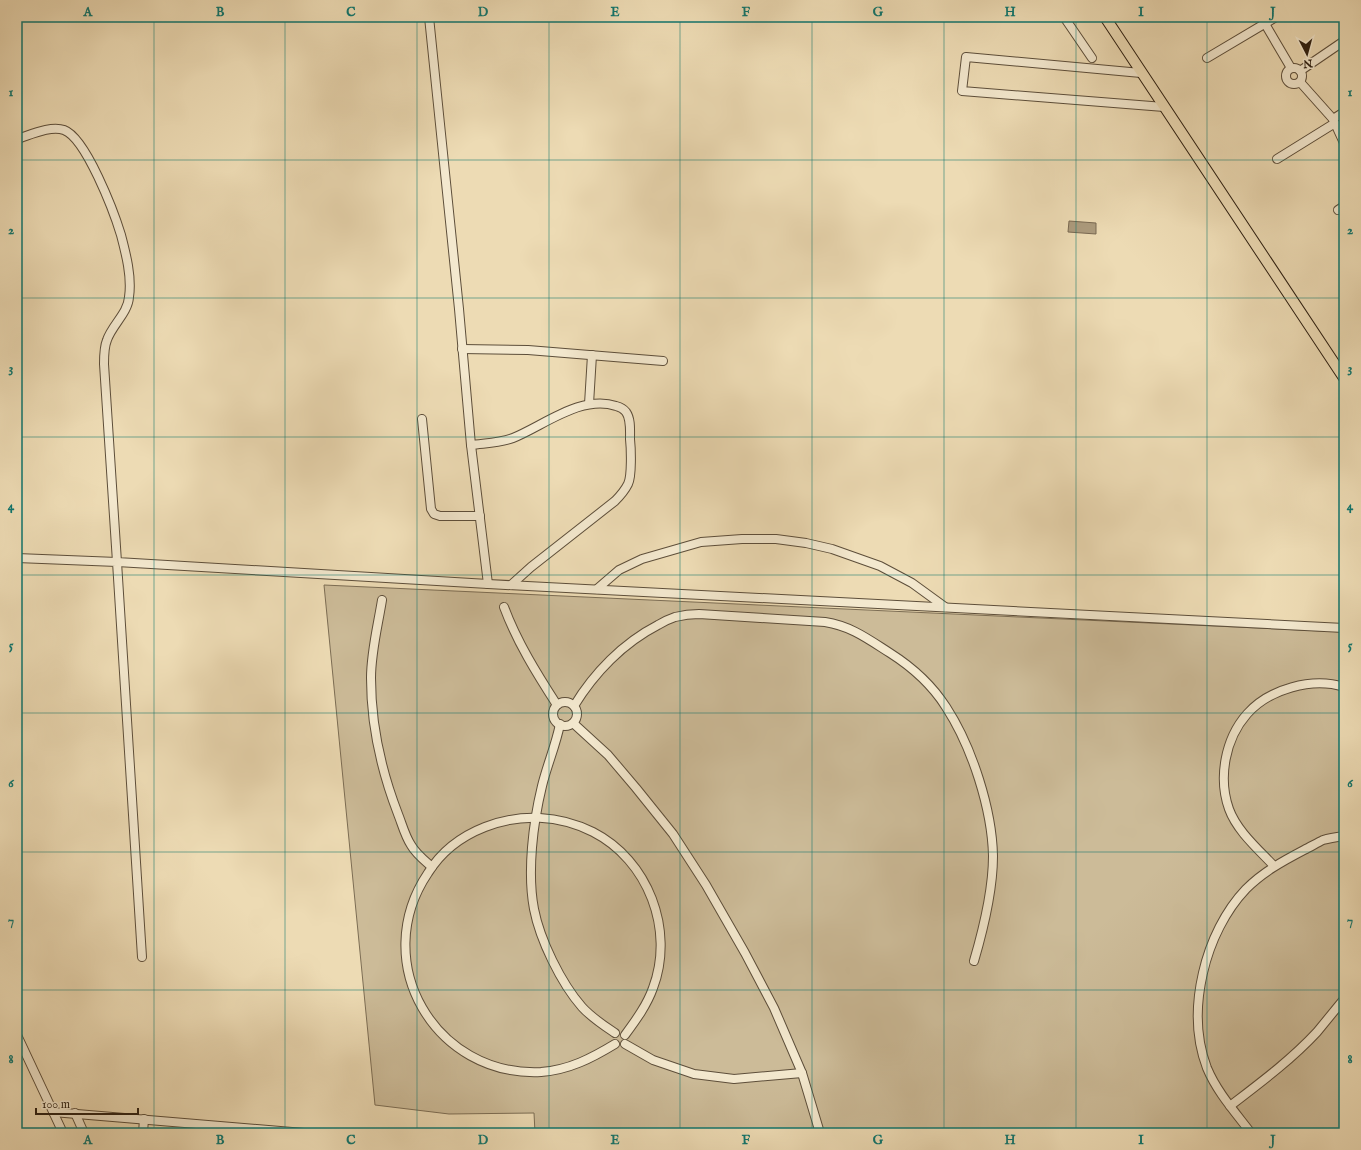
<svg xmlns="http://www.w3.org/2000/svg" width="1361" height="1150" font-family="'IM FELL English',serif">
	<rect width="100%" height="100%" fill="#eddbb4"/>
	<filter id="stains"><feTurbulence type="fractalNoise" baseFrequency=".005" numOctaves="4"/><feColorMatrix values="0 0 0 0 .2 0 0 0 0 .09 0 0 0 0 .02 0 0 0 .5 -.17"/></filter>
	<radialGradient id="worn" r=".72"><stop offset=".6" stop-color="#630" stop-opacity="0"/><stop offset="1" stop-color="#630" stop-opacity=".3"/></radialGradient>
	<path fill="#ccbb98" stroke="#7c6d54" d="M324 585 1344 632V1133H535L534 1113 449 1114 375 1105Z"/>
	<path fill="#ac9b7d" stroke="#796952" d="M1069 221 1096 223V234L1068 232Z"/>
	<g fill="none" stroke-linecap="round" stroke-linejoin="round">
		<defs>
			<g id="minor">
				<path d="M429 17 459 309 471 445 488 584"/>
				<path d="M1064 17 1092 58"/>
				<path d="M1261 17 1291 68"/>
				<path d="M1207 58 1276 17"/>
				<circle cx="1294" cy="76" r="8"/>
				<path d="M1300 71 1344 41"/>
				<path d="M1141 73 966 57 962 91 1164 107"/>
				<path d="M1300 82 1333 119 1344 143"/>
				<path d="M1333 119 1344 112"/>
				<path d="M17 139C30 135 51 125 64 130 86 138 114 212 121 235 126 254 132 277 129 297 128 313 112 325 107 340 104 347 104 356 104 364L117 562 488 584 1344 628"/>
				<path d="M1277 159 1335 123"/>
				<path d="M1338 210 1344 206"/>
				<path d="M462 349 528 350 663 361"/>
				<path d="M589 404 592 355"/>
				<path d="M422 419 431 509 434 514 440 516H480"/>
				<path d="M471 445C486 443 500 443 513 438 543 426 582 394 616 406 620 407 623 408 626 412 631 419 630 430 630 439 631 448 632 476 628 484 625 490 620 496 615 501L531 567 511 585"/>
				<path d="M17 558 117 562 142 957"/>
				<path d="M597 589 619 570 642 559 701 542 742 539H776L806 543 832 549 880 566 912 583 945 607"/>
				<path d="M382 600C378 625 371 652 371 678 371 725 381 770 398 814 402 824 405 836 411 845 416 854 424 860 432 867"/>
				<path d="M504 607C517 642 537 674 557 705"/>
				<circle cx="565" cy="714" r="12"/>
				<path d="M574 706C594 673 623 643 658 625 663 622 669 619 675 617 683 615 691 614 699 614L825 622C851 626 868 639 890 653 912 667 932 685 946 707 972 747 992 809 993 856 993 891 984 927 974 961"/>
				<path d="M573 723 608 755 636 788 673 834 706 885 745 953 774 1008 802 1073 820 1133"/>
				<path d="M560 724C556 745 547 765 542 786 533 823 527 872 534 909 540 940 561 983 582 1007 592 1018 603 1025 615 1033"/>
				<path d="M1274 866C1258 849 1237 831 1229 809 1218 778 1225 739 1247 714 1269 689 1312 677 1344 687"/>
				<path d="M17 1035 63 1133"/>
				<path d="M615 1044C592 1058 569 1070 541 1072 435 1077 368 962 428 873 441 852 462 836 485 827 521 813 559 815 593 832 648 860 675 930 653 988 647 1005 636 1020 625 1035"/>
				<path d="M625 1044 653 1060 694 1074 734 1079 802 1073"/>
				<path d="M1230 1106C1260 1083 1291 1060 1317 1032 1326 1021 1335 1010 1344 999"/>
				<path d="M53 1112 304 1133"/>
				<path d="M75 1113 84 1133"/>
				<path d="M143 1133 144 1119"/>
				<path d="M1251 1133C1235 1112 1217 1092 1207 1068 1185 1011 1205 932 1246 889 1263 872 1283 861 1304 850 1310 847 1317 843 1323 840 1330 838 1337 837 1344 836"/>
			</g>
			<path id="major" d="M1105 17 1344 378"/>
		</defs>
		<use href="#minor" stroke="#5d4e3a" stroke-width="10"/>
		<use href="#major" stroke="#2d1f11" stroke-width="12"/>
		<use href="#minor" stroke="#f3e8ce" stroke-width="8"/>
		<use href="#major" stroke="#eddbb4" stroke-width="10"/>
	</g>
	<path fill="none" stroke="#0f766e" stroke-width="1" stroke-opacity="0.55" d="M154 17V1133M285 17V1133M417 17V1133M549 17V1133M680 17V1133M812 17V1133M944 17V1133M1076 17V1133M1207 17V1133M17 160H1344M17 298H1344M17 437H1344M17 575H1344M17 713H1344M17 852H1344M17 990H1344"/>
	<rect width="1361" height="1150" fill="none" stroke="#eddbb4" stroke-width="44"/>
	<g transform="translate(1307 54) rotate(174)" stroke="#f3e8ce" stroke-width="3" paint-order="stroke">
	<path d="M0-3L7 15L0 10L-7 15Z" fill="#2d1f11"/>
	<text y="-6" font-size="11" font-weight="bold" text-anchor="middle" fill="#2d1f11">N</text>
	</g>
	<path d="M36 1108v6h102v-6" fill="none" stroke="#2d1f11" stroke-width="2"/>
	<text x="42" y="1108" font-size="12" fill="#2d1f11" stroke="#f3e8ce" stroke-width="3" paint-order="stroke">100 m</text>
	<rect x="22" y="22" width="1317" height="1106" fill="none" stroke="#0f766e" stroke-width="1.5"/>
	<g font-size="13" text-anchor="middle" font-weight="bold" fill="#0f766e">
		<text x="88" y="16">A</text>
		<text x="220" y="16">B</text>
		<text x="351" y="16">C</text>
		<text x="483" y="16">D</text>
		<text x="615" y="16">E</text>
		<text x="746" y="16">F</text>
		<text x="878" y="16">G</text>
		<text x="1010" y="16">H</text>
		<text x="1141" y="16">I</text>
		<text x="1273" y="16">J</text>
		<text x="11" y="96">1</text>
		<text x="1350" y="96">1</text>
		<text x="11" y="234">2</text>
		<text x="1350" y="234">2</text>
		<text x="11" y="372">3</text>
		<text x="1350" y="372">3</text>
		<text x="11" y="510">4</text>
		<text x="1350" y="510">4</text>
		<text x="11" y="649">5</text>
		<text x="1350" y="649">5</text>
		<text x="11" y="787">6</text>
		<text x="1350" y="787">6</text>
		<text x="11" y="925">7</text>
		<text x="1350" y="925">7</text>
		<text x="11" y="1063">8</text>
		<text x="1350" y="1063">8</text>
		<text x="88" y="1144">A</text>
		<text x="220" y="1144">B</text>
		<text x="351" y="1144">C</text>
		<text x="483" y="1144">D</text>
		<text x="615" y="1144">E</text>
		<text x="746" y="1144">F</text>
		<text x="878" y="1144">G</text>
		<text x="1010" y="1144">H</text>
		<text x="1141" y="1144">I</text>
		<text x="1273" y="1144">J</text>
	</g>
	<rect width="100%" height="100%" filter="url(#stains)"/>
	<rect width="100%" height="100%" fill="url(#worn)"/>
</svg>
